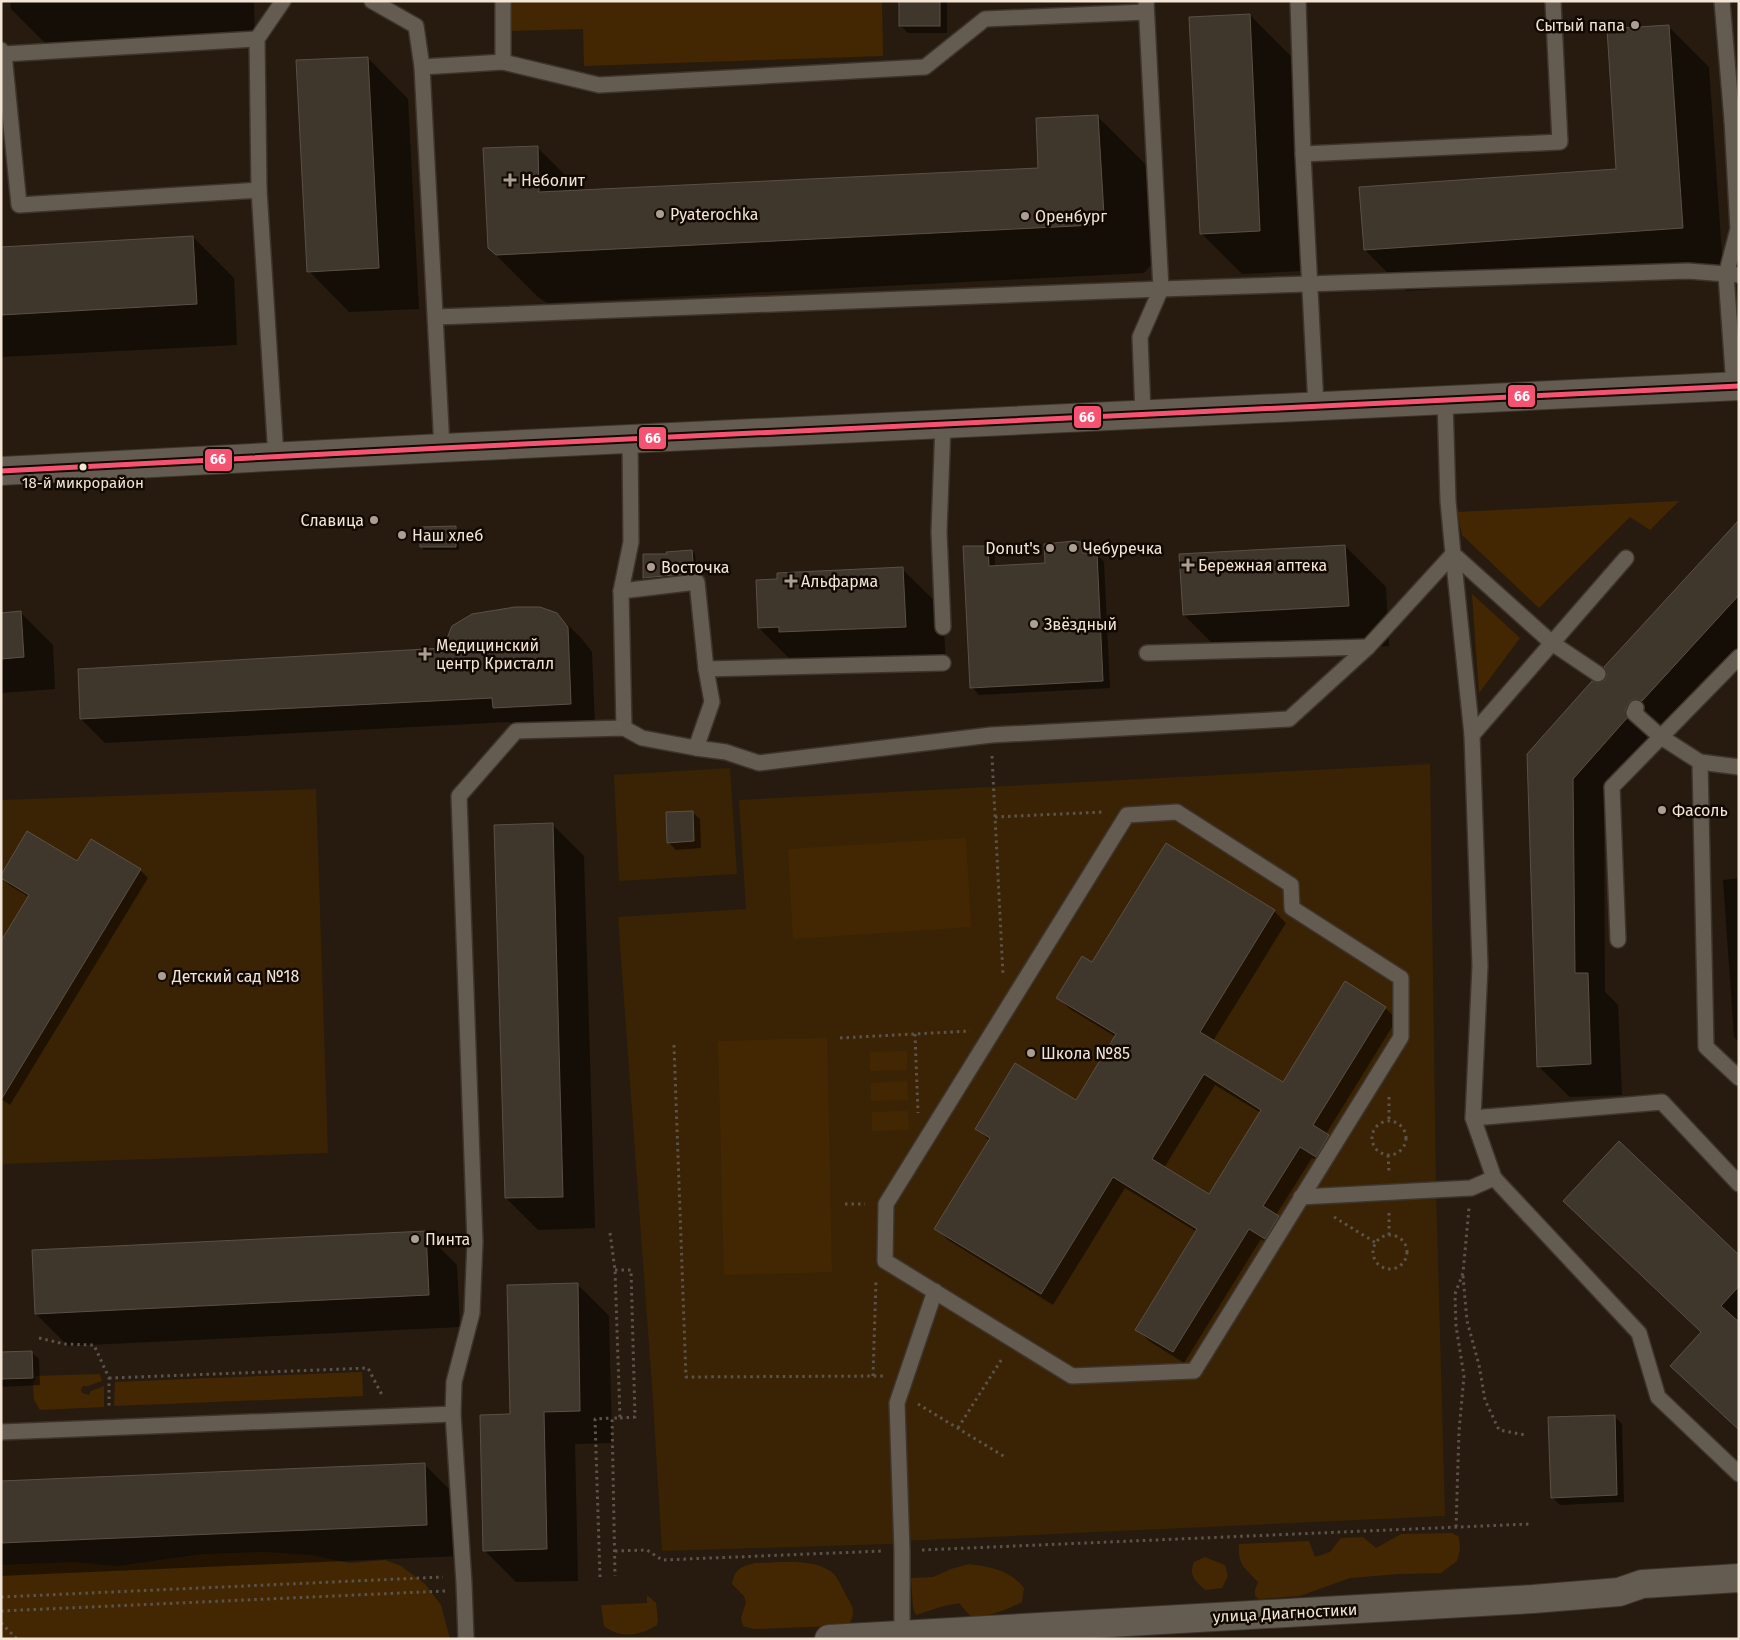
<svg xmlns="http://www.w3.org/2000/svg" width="1740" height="1640" font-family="'Fira Sans',sans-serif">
	<rect width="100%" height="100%" fill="#261b0e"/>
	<g fill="#3a2304">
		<path d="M1430 764 1436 1189 1445 1516 902 1541 890 1544 662 1551 652 1386 618 917 746 909 739 800Z"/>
		<path d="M730 768 737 874 619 881 614 775Z"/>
		<path d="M316 789 328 1153 1 1164V800Z"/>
	</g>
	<g fill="#432702">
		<path d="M510 1H882L883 56 584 66 583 29 511 31Z"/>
		<path d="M1679 501 1650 530 1630 517 1539 608 1462 535 1457 512Z"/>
		<path d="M1472 594 1520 638 1479 693Z"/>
		<path d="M966 838 971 927 793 939 788 849Z"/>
		<path d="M827 1038 832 1272 724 1275 718 1041Z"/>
		<path d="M907 1051V1070L870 1071V1052Z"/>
		<path d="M907 1081 908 1100 871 1101V1083Z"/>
		<path d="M908 1111 909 1130 872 1131V1112Z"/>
		<path d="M362 1372 363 1396 114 1406 115 1382Z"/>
		<path d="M100 1374 102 1381 88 1386H83L81 1389 82 1393 89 1395 91 1391 104 1386V1407L40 1410 34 1400 33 1383 35 1380V1376Z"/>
		<path d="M1452 1533 1459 1537 1460 1550 1457 1561 1441 1573 1399 1574 1350 1578 1300 1596 1259 1599 1255 1596V1590L1258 1582C1245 1568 1237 1564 1239 1544L1309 1541 1315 1557 1330 1552 1341 1538 1363 1537 1376 1548 1401 1534Z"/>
		<path d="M264 1552 311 1555 349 1563 385 1560 401 1566 425 1584 441 1605 450 1639H1V1565L74 1562 117 1566 202 1554Z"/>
		<path d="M1205 1557 1225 1565 1228 1576 1222 1588 1205 1590C1196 1581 1188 1576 1194 1562Z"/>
		<path d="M755 1563C778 1563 816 1557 834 1574 839 1580 843 1590 847 1597 854 1608 856 1615 848 1625L837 1626 754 1629 743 1626 741 1618 746 1602 744 1596 732 1584C735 1568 741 1567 755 1563Z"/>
		<path d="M969 1564C991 1567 1010 1570 1024 1588L1022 1602C1006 1610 989 1617 971 1617L959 1603 944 1606 916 1615 913 1608 911 1578 933 1577 951 1569Z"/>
		<path d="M647 1595 656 1603 658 1620 657 1625C640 1636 620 1639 604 1626L601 1605 647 1603Z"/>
	</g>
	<g fill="#0007" fill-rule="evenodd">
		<path d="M10 1H254L255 47 51 49 11 9Z"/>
		<path d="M900 1H947V33H908L901 26Z"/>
		<path d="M1250 15 1291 56 1301 271 1242 274 1201 233Z"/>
		<path d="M1668 26 1709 67 1723 268 1406 291 1365 250 1618 170Z"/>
		<path d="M368 58 408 99 419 309 349 312 309 271Z"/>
		<path d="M1098 117 1147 166 1152 264 1144 273 547 303 538 297 489 248 537 147 582 192 1039 169Z"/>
		<path d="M193 237 234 278 237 345 1 357V248Z"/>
		<path d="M455 527 459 531V550H424L421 546Z"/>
		<path d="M1739 533V660L1604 810 1605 992 1618 1005 1622 1095 1570 1097 1538 1066 1529 754 1598 685 1606 680Z"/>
		<path d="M1081 543 1088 550 1089 555 1097 554 1104 562 1110 688 979 695 972 687 988 547 995 554V567L1046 564Z"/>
		<path d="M1345 546 1386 587 1389 646 1225 656 1184 615Z"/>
		<path d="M691 551 695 554 697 576 648 581 644 578 668 555Z"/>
		<path d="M902 569 943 609 946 667 800 669 759 628Z"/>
		<path d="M21 613 53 645 55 689 1 693V614Z"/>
		<path d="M557 614 582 639 592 652 595 728 518 732 509 722 105 743 81 719 444 649Z"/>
		<path d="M692 812 700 819 701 848 676 850 668 842Z"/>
		<path d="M552 824 584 856 595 1228 538 1230 506 1198Z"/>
		<path d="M140 870 148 878 10 1105 1 1099 29 897 9 885 1 877Z"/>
		<path d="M1739 878V1042L1734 1037 1723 880Z"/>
		<path d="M1274 911 1286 923 1213 1041 1283 1084 1385 1008 1397 1019 1326 1134 1340 1147 1328 1167 1312 1158 1276 1215 1290 1228 1277 1249 1261 1239 1184 1363 1149 1341 1137 1329 1197 1232 1125 1188 1053 1305 948 1240 936 1228 990 1141 976 1128 1076 1102 1116 1037 1070 1009 1058 998 1092 964ZM1215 1085 1261 1113 1209 1196 1164 1168Z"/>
		<path d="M1564 1201 1739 1256V1431L1672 1366 1702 1333Z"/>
		<path d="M425 1233 457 1265 460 1327 68 1346 36 1314Z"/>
		<path d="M577 1284 609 1316 612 1443 575 1444 578 1581 516 1582 484 1550 511 1416Z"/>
		<path d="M31 1352 39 1359 40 1385 1 1387V1353Z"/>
		<path d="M1614 1416 1622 1424 1624 1502 1560 1505 1552 1497Z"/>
		<path d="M424 1464 456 1496 459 1556 1 1576V1483Z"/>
	</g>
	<g fill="#40372c" stroke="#5a5046" fill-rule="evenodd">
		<rect x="899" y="1" width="41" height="25"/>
		<path d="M1250 14 1260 231 1200 234 1189 17Z"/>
		<path d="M1669 25 1683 228 1364 250 1359 187 1616 169 1607 29Z"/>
		<path d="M368 57 379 268 307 272 296 60Z"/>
		<path d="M1098 115 1104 215 1095 225 496 255 488 248 483 148 538 146 539 192 1038 168 1036 118Z"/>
		<path d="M193 236 197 304 1 315V247Z"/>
		<path d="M1739 520V595L1642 701 1635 699 1630 701 1625 710 1627 718 1573 779 1575 973H1588L1591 1064 1537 1067 1527 754 1592 681 1598 683 1605 680 1607 674 1604 667Z"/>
		<path d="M456 526V547H420V527Z"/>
		<path d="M1074 541 1081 542 1082 553H1097L1103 681 970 688 963 546H988L989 566 1045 563 1044 544Z"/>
		<path d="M1345 545 1349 606 1183 615 1179 554Z"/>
		<path d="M692 550 694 573 643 578V554H667L666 552Z"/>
		<path d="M903 567 906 627 779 632V627L758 628 756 580 777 579V573Z"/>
		<path d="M515 607H540L557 613 568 627 571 704 493 708 492 698 80 719 78 669 443 648 452 626 472 614Z"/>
		<path d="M21 611 24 657 1 659V613Z"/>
		<path d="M693 811 694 841 667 843 666 812Z"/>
		<path d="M553 823 563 1197 505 1198 494 825Z"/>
		<path d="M27 831 77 861 91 839 141 869 1 1100V941L29 895 1 878V875Z"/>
		<path d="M1166 843 1275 910 1200 1032 1283 1082 1345 981 1386 1007 1313 1125 1329 1135 1316 1157 1300 1147 1263 1206 1279 1216 1265 1239 1249 1229 1173 1352 1135 1330 1197 1229 1113 1177 1041 1294 934 1229 990 1138 975 1129 1015 1063 1076 1100 1116 1034 1056 998 1082 956 1092 962ZM1204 1074 1261 1110 1209 1194 1152 1159Z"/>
		<path d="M1619 1141 1739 1255V1286L1721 1306 1739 1322V1430L1670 1366 1701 1332 1563 1201Z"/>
		<path d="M426 1231 429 1295 35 1314 32 1250Z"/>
		<path d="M578 1283 580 1411 544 1412 547 1549 483 1551 480 1415 510 1414 507 1285Z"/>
		<path d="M32 1351 33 1378 1 1379V1352Z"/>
		<path d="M1615 1415 1617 1495 1551 1498 1548 1417Z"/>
		<path d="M425 1463 427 1525 1 1543V1481Z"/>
	</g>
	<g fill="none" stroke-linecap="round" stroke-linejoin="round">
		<defs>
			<g id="lane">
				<path d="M372 1 416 26 422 67 442 448"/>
				<path d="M503 1V62"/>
				<path d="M1298 1 1303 154 1316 406"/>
				<path d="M1722 1 1732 120"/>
				<path d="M1 50 4 54 257 39"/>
				<path d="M1 54H4L19 205 259 190 276 457"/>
				<path d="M422 67 503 62 599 85 925 67 985 19 1146 12"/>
				<path d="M1303 154 1560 142 1553 1"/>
				<path d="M259 190 257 39 283 1"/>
				<path d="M436 317 1161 289 1688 271 1739 275"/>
				<path d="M1734 386 1726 275 1738 229 1732 120 1739 119"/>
				<path d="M1445 400 1448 501 1453 554 1552 643 1598 674"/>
				<path d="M1143 414 1140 337 1161 289 1146 1"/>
				<path d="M943 424 939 532 943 627"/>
				<path d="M1453 554 1472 735"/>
				<path d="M1626 558 1472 735 1480 966 1473 1118 1494 1178 1639 1333 1658 1397 1739 1474"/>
				<path d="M1147 653 1368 647"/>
				<path d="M706 669 943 663"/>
				<path d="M1636 708 1634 713 1661 737 1700 762 1706 1047 1739 1078"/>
				<path d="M624 728 621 591 631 542 630 439"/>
				<path d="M696 748 726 752 759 763 991 735 1289 719 1368 647 1453 554"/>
				<path d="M1700 762 1739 767"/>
				<path d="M1177 812 1291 885 1292 908 1401 978V1037L1194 1371 1072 1376 885 1261 886 1204 1127 815Z"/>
				<path d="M1618 940 1612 787 1739 657"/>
				<path d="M1473 1118 1662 1102 1739 1184"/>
				<path d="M1301 1197 1471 1188 1494 1178"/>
				<path d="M1 1432 453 1414"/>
				<path d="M902 1634V1551L897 1403 935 1291"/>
				<path d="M466 1639 464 1583 453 1414 454 1382 472 1313 475 1242 459 796 516 731 624 728 642 738 696 748 712 702 706 669 697 582 621 591"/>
			</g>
			<path id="street" d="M829 1639 1533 1599 1619 1592 1642 1584 1739 1578"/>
			<path id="secondary" d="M1 471 442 448 1739 386"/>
		</defs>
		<use href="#lane" stroke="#3d342b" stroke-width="18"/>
		<use href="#street" stroke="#3d342b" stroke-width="30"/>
		<use href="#secondary" stroke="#3d342b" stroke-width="30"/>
		<g stroke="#5c534a" stroke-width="3" stroke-dasharray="2.5 4" stroke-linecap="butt">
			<path d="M992 756 1003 975"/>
			<path d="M995 817 1104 812"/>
			<path d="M915 1034 918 1113"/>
			<path d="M840 1038 970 1031"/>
			<path d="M674 1045 686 1377 885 1376"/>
			<path d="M1389 1097V1122"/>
			<circle cx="1389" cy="1138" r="17"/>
			<path d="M1388 1155 1389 1172"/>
			<path d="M845 1204H865"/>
			<path d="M1389 1213V1235"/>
			<path d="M1334 1217 1376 1243"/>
			<path d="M610 1233 615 1270 620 1418H612L615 1576"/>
			<circle cx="1390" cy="1252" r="17"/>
			<path d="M615 1270H631L635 1417 620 1418"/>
			<path d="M1463 1276 1467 1321 1479 1365 1485 1400 1499 1430 1525 1435"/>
			<path d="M39 1338 64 1344 94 1345 109 1378V1407"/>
			<path d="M873 1376 876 1280"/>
			<path d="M109 1378 368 1368 383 1397"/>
			<path d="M918 1404 1005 1457"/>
			<path d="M958 1428 1003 1357"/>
			<path d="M1456 1527 1459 1431 1464 1376 1456 1326 1455 1294 1463 1273 1469 1208"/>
			<path d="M922 1550 1529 1524"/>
			<path d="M615 1551 647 1550 662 1560 883 1551"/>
			<path d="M600 1577 595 1419 612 1418"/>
			<path d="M1 1597 443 1577"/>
			<path d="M1 1611 445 1591"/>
			<path d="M1 1623 17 1639"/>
		</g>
		<use href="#lane" stroke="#645b51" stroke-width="15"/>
		<use href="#street" stroke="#645b51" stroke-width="28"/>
		<use href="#secondary" stroke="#645b51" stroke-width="28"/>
		<defs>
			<path id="bus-1" d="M1 471 442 448 1739 386"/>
		</defs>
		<use href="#bus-1" stroke="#110902" stroke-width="9"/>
		<use href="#bus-1" stroke="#f65372" stroke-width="5"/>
	</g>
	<g fill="#ac9f91" stroke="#110902" stroke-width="2">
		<circle cx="1635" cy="25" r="5"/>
		<path d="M507.5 172.5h5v5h5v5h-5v5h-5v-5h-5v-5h5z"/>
		<circle cx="660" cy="214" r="5"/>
		<circle cx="1025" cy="216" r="5"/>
		<circle cx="374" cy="520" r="5"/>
		<circle cx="402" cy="535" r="5"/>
		<circle cx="1050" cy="548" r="5"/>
		<circle cx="1073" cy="548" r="5"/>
		<path d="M1185.5 557.5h5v5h5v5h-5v5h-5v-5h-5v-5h5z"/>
		<circle cx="651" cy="567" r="5"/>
		<path d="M788.5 573.5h5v5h5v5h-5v5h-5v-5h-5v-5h5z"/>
		<circle cx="1034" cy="624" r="5"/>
		<path d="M422.5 646.5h5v5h5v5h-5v5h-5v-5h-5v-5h5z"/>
		<circle cx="1662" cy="810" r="5"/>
		<circle cx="162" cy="976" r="5"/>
		<circle cx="1031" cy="1053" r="5"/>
		<circle cx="415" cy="1239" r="5"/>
	</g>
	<circle fill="#f4e6d7" stroke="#110902" stroke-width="2" cx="83" cy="467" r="4.5"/>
	<g text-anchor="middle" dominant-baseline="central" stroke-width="5" stroke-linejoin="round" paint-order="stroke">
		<g font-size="15" fill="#f4e6d7" stroke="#110902">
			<text x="83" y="483">18-й микрорайон</text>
		</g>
		<g font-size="16" fill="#f4e6d7" stroke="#110902" text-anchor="start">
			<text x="1625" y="25" text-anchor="end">Сытый папа</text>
			<text x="521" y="180">Неболит</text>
			<text x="670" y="214">Pyaterochka</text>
			<text x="1035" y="216">Оренбург</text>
			<text x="364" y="520" text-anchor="end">Славица</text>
			<text x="412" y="535">Наш хлеб</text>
			<text x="1040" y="548" text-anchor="end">Donut's</text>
			<text x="1083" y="548">Чебуречка</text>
			<text x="1198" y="565">Бережная аптека</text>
			<text x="661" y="567">Восточка</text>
			<text x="801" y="581">Альфарма</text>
			<text x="1044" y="624">Звёздный</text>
			<text x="436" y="645">Медицинский<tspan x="436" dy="18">центр Кристалл</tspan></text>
			<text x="1672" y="810">Фасоль</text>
			<text x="172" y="976">Детский сад №18</text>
			<text x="1041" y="1053">Школа №85</text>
			<text x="425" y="1239">Пинта</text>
		</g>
		<g font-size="16" fill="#f4e6d7" stroke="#110902">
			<text transform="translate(1285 1613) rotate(-3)">улица Диагностики</text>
		</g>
	</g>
	<g stroke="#110902" stroke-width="2">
		<rect x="1507" y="384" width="29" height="24" rx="5" fill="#f65372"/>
		<rect x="1073" y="405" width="29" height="24" rx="5" fill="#f65372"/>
		<rect x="638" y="426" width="29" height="24" rx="5" fill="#f65372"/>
		<rect x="204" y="448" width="29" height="24" rx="5" fill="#f65372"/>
	</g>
	<g font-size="14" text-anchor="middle" font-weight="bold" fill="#fff">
		<text x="1522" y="401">66</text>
		<text x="1087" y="422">66</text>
		<text x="653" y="443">66</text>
		<text x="218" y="464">66</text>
	</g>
	<rect width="1740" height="1640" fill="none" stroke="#f4e6d7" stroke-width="5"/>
</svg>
